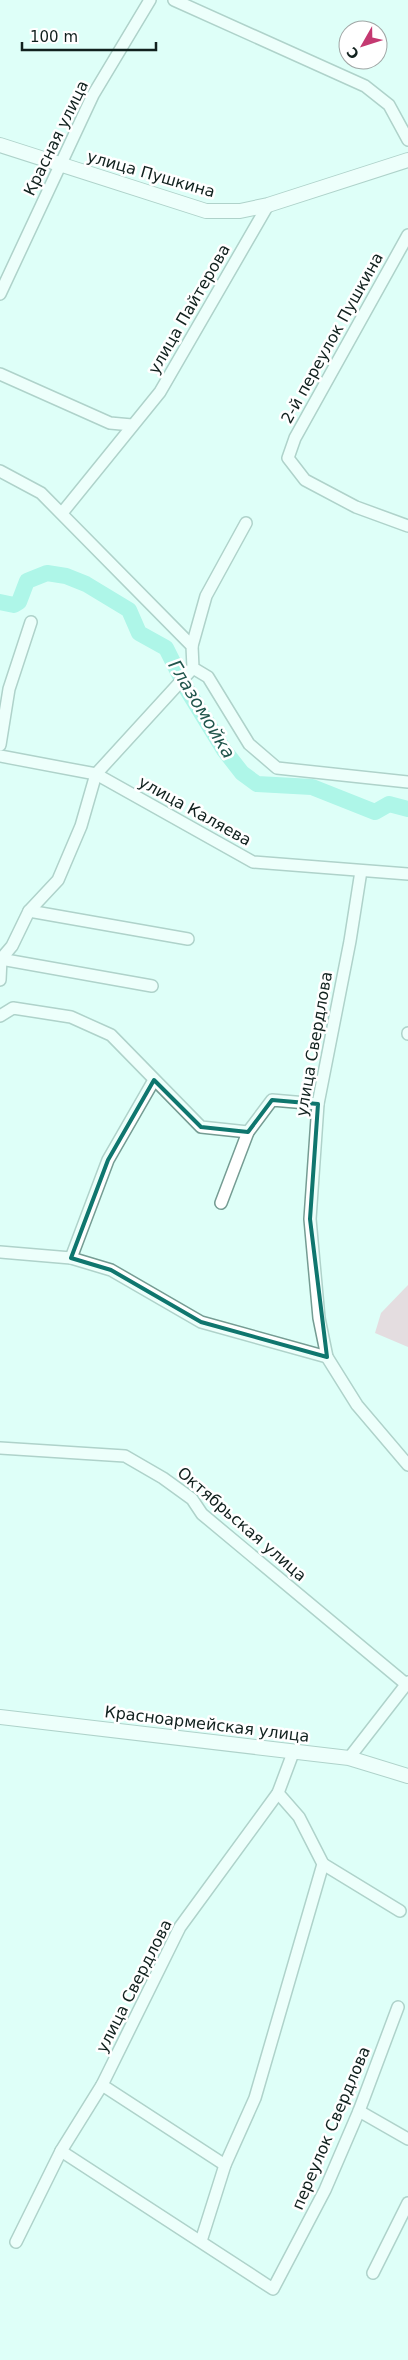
<svg xmlns="http://www.w3.org/2000/svg" width="408" height="2360" font-family="'DejaVu Sans',sans-serif">
	<rect width="100%" height="100%" fill="#defff8"/>
	<path fill="#ecb3c3" d="M408 1285V1347L375 1333 381 1313Z"/>
	<g fill="none" stroke-linecap="round" stroke-linejoin="round">
		<path stroke="#73ead5" stroke-width="16" d="M0 602 14 605 19 602 27 581 47 573 66 576 86 584 129 610 139 633 166 648 186 688 224 750 242 773 257 784 312 787 375 812 389 804 408 809"/>
		<defs>
			<g id="minor">
				<path d="M174 0 365 86 389 105 408 140"/>
				<path d="M408 235 295 438 288 458 305 480 356 507 408 526"/>
				<path d="M0 294 93 95 150 0"/>
				<path d="M0 374 110 423 132 425"/>
				<path d="M0 471 41 493 192 646 193 668 208 677 249 744 277 768 408 782"/>
				<path d="M62 513 160 392 268 205"/>
				<path d="M192 646 206 596 246 523"/>
				<path d="M0 745 9 689 31 622"/>
				<path d="M0 756 96 774 253 862 408 874"/>
				<path d="M361 871 350 941 318 1104 310 1219 319 1318 327 1357 357 1405 408 1465"/>
				<path d="M29 911 188 939"/>
				<path d="M0 959 152 986"/>
				<path d="M0 980 1 959 12 946 29 911 58 880 81 826 96 774 193 668"/>
				<path d="M0 1016 13 1008 71 1017 111 1035 201 1127 248 1132 272 1100 318 1104"/>
				<path d="M408 1034V1033"/>
				<path d="M221 1203 248 1132"/>
				<path d="M0 1252 71 1258 111 1270 201 1322 327 1357"/>
				<path d="M71 1258 108 1160 154 1080"/>
				<path d="M0 1448 125 1456 163 1478 192 1499 202 1514 406 1684"/>
				<path d="M349 1758 408 1682"/>
				<path d="M323 1864 400 1911"/>
				<path d="M102 2085 225 2165"/>
				<path d="M359 2111 408 2139"/>
				<path d="M61 2151 273 2289 325 2190 359 2111 398 2007"/>
				<path d="M201 2241 225 2165 255 2098 323 1864 299 1817 278 1793"/>
				<path d="M16 2242 61 2151 102 2085 180 1927 278 1793 293 1753"/>
				<path d="M373 2273 408 2203"/>
			</g>
			<g id="major">
				<path d="M0 145 206 211H240L268 205 408 160"/>
				<path d="M0 1717 349 1758 408 1776"/>
			</g>
		</defs>
		<use href="#minor" stroke="#759c93" stroke-width="14"/>
		<use href="#major" stroke="#759c93" stroke-width="16"/>
		<use href="#minor" stroke="#fff" stroke-width="11"/>
		<use href="#major" stroke="#fff" stroke-width="14"/>
	</g>
	<path d="M0 0H408V2360H0ZM154 1080 201 1127 248 1132 272 1100 318 1104 310 1219 327 1357 201 1322 111 1270 71 1258 108 1160Z" fill="#defff8" fill-opacity=".55" fill-rule="evenodd"/>
	<path fill="none" stroke="#0f766e" stroke-width="4" stroke-linejoin="round" d="M154 1080 201 1127 248 1132 272 1100 318 1104 310 1219 327 1357 201 1322 111 1270 71 1258 108 1160Z"/>
	<g text-anchor="middle" dominant-baseline="central" stroke-width="5" stroke-linejoin="round" paint-order="stroke">
		<g font-size="16" fill="#11211e" stroke="#fff">
			<text transform="translate(56 138) rotate(-64)">Красная улица</text>
			<text transform="translate(151 174) rotate(16)">улица Пушкина</text>
			<text transform="translate(189 309) rotate(-60)">улица Пайтерова</text>
			<text transform="translate(332 338) rotate(-61)">2-й переулок Пушкина</text>
			<text transform="translate(195 811) rotate(29)">улица Каляева</text>
			<text transform="translate(314 1044) rotate(-80)">улица Свердлова</text>
			<text transform="translate(242 1524) rotate(41)">Октябрьская улица</text>
			<text transform="translate(207 1724) rotate(7)">Красноармейская улица</text>
			<text transform="translate(134 1986) rotate(-63)">улица Свердлова</text>
			<text transform="translate(331 2128) rotate(-67)">переулок Свердлова</text>
		</g>
		<g font-size="18" font-style="italic" fill="#21554c" stroke="#fff">
			<text transform="translate(202 709) rotate(59)">Глазомойка</text>
		</g>
	</g>
	<g transform="translate(363 45) rotate(231)"><circle r="24" fill="#ffffff" stroke="#a0a6a5"/>
	<path d="M0-4L9 19L0 12L-9 19Z" fill="#c43971"/>
	<text y="-8" font-size="14" font-weight="bold" text-anchor="middle" fill="#11211e">С</text>
	</g>
	<path d="M22 42v8h134v-8" fill="none" stroke="#11211e" stroke-width="2.5"/>
	<text x="30" y="42" font-size="15" fill="#11211e" stroke="#ffffff" stroke-width="4" paint-order="stroke">100 m</text>
</svg>
